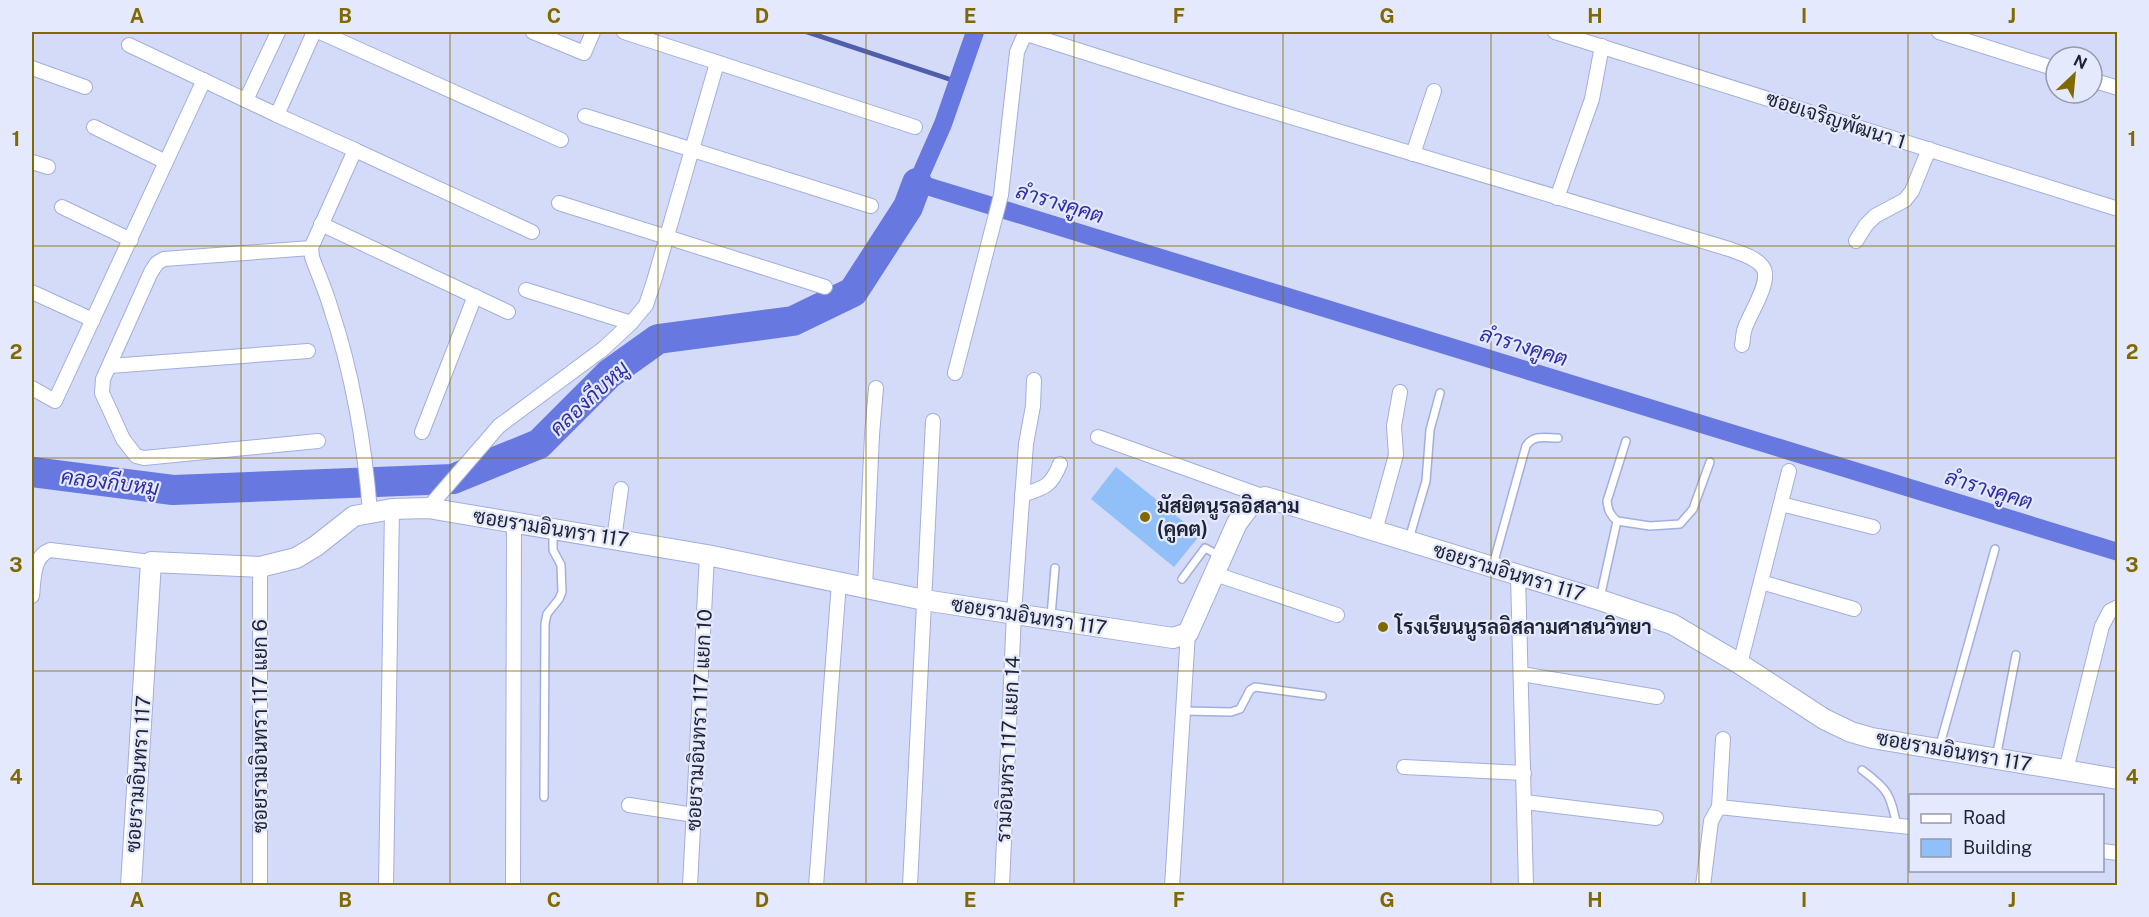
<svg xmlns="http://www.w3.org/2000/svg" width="2149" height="917" font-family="'Public Sans',Sarabun,sans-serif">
	<rect width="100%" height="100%" fill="#d4dbf9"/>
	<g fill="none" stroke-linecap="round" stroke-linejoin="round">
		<path stroke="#515eac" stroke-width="5" d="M807 32 958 82"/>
		<path stroke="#6778e0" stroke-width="18" d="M975 32 943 124 917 183 2118 552"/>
		<path stroke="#6778e0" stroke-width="30" d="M32 472 173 490 453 479 539 444 609 374 658 339 793 321 853 292 908 207 917 183"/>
	</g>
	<path fill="#91bff7" d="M1116 467 1200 535 1174 567 1091 499Z"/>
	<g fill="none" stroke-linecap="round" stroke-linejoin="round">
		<defs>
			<g id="lane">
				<path d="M1617 521 1650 526 1680 524 1693 509 1710 462"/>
				<path d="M1409 539 1426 481 1430 430 1440 393"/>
				<path d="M1493 565 1526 446C1534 434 1545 438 1558 438"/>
				<path d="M1182 579 1205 548 1220 556"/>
				<path d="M1600 598 1617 521C1610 515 1608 510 1607 501L1626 441"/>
				<path d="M1051 616 1055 568"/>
				<path d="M1184 711 1231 712 1240 709 1250 690 1255 687 1322 696"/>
				<path d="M1939 748 1995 549"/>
				<path d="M1996 758 2016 655"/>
				<path d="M1862 770C1889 790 1890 794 1897 826"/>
				<path d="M544 797 545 624 547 614 559 599 562 592 561 565 553 550V531"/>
			</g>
			<g id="street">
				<path d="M314 32 277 115 355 150 311 248 312 257C318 274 326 291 331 309 352 371 365 446 370 512"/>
				<path d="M320 32 561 140"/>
				<path d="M533 32 584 53 593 32"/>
				<path d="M624 32 915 127"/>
				<path d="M1555 32 2118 209"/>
				<path d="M1939 32 2056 69"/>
				<path d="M129 45 277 115"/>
				<path d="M32 68 85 87"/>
				<path d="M2092 80 2118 88"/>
				<path d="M246 100 278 32"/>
				<path d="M585 116 871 206"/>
				<path d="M94 127 166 162"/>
				<path d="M355 150 532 232"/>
				<path d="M1413 154 1434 91"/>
				<path d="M32 162 48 167"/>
				<path d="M1557 198 1592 99 1602 46"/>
				<path d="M559 203 825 287"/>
				<path d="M62 207 131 240"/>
				<path d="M321 224 508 312"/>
				<path d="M1856 241 1866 225 1875 216 1905 200 1912 191 1929 149"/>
				<path d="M311 248 164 259 157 263 151 272 103 379 102 393 123 439 136 456 144 458 318 441"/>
				<path d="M526 290 631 323"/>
				<path d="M32 292 93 320"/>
				<path d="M110 366 308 351"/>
				<path d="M955 373 1001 195 1017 52 1024 36 1030 35 1238 101 1729 249C1740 253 1755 257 1762 266 1774 280 1748 315 1744 331 1743 335 1743 341 1742 345"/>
				<path d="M32 388 55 401 204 80"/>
				<path d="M422 432 475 296"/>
				<path d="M1098 437 1265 497"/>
				<path d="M1022 495C1044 488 1051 487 1060 464"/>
				<path d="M1781 504 1873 527"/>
				<path d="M428 508 499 426 603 349 631 323 646 305 654 281 717 63"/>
				<path d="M1375 531 1396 455 1394 426 1400 392"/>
				<path d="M614 539 621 489"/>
				<path d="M260 567V886"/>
				<path d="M1215 574 1337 615"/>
				<path d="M1518 575 1526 886"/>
				<path d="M1761 582 1854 609"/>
				<path d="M865 587 872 435 876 388"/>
				<path d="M32 596C34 580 32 557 50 550L151 562"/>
				<path d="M1740 664 1789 471"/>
				<path d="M1522 674 1657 697"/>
				<path d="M1404 767 1524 773"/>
				<path d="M2066 770 2102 626 2110 611 2118 607"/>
				<path d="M1525 802 1656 818"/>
				<path d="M629 805 694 815"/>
				<path d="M1719 807 1910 827"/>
				<path d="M2102 851 2118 853"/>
				<path d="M386 886 392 509"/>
				<path d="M513 886 514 521"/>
				<path d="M690 886 707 555"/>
				<path d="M816 886 839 582"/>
				<path d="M910 886 933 421"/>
				<path d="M1002 886 1014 613 1026 444 1033 406 1034 380"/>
				<path d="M1172 886 1188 633"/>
				<path d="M1703 886 1711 821 1719 807 1723 739"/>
			</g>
			<path id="secondary" d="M131 886 151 562 260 567 296 558 316 546 354 516 392 509 428 508 707 555 924 600 1173 638 1188 633 1237 523 1253 502 1265 497 1600 600 1672 624 1740 664 1824 719 1851 732 1872 738 2118 779"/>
		</defs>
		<use href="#lane" stroke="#a2aedd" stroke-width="10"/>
		<use href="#street" stroke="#a2aedd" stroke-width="16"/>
		<use href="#secondary" stroke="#a2aedd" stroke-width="22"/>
		<use href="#lane" stroke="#fff" stroke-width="7"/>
		<use href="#street" stroke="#fff" stroke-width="14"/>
		<use href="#secondary" stroke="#fff" stroke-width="20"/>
	</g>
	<path fill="none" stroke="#806901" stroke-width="1.5" stroke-opacity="0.55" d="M241 32V886M450 32V886M658 32V886M866 32V886M1074 32V886M1283 32V886M1491 32V886M1699 32V886M1908 32V886M32 246H2118M32 458H2118M32 671H2118"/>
	<g fill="#806901" stroke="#e4e9fd" stroke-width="2">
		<circle cx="1145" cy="517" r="6"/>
		<circle cx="1383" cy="627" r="6"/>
	</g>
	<g text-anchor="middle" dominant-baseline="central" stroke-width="4.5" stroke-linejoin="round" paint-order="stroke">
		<g font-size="20" fill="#1e2234" stroke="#e4e9fd">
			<text transform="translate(1836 120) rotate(18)">ซอยเจริญพัฒนา 1</text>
			<text transform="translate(551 528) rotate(9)">ซอยรามอินทรา 117</text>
			<text transform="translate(1509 572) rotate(17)">ซอยรามอินทรา 117</text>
			<text transform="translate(1029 616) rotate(9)">ซอยรามอินทรา 117</text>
			<text transform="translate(699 720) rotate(-87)">ซอยรามอินทรา 117 แยก 10</text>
			<text transform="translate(260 726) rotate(-90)">ซอยรามอินทรา 117 แยก 6</text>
			<text transform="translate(1008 749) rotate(-87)">รามอินทรา 117 แยก 14</text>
			<text transform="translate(1954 751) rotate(10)">ซอยรามอินทรา 117</text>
			<text transform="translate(138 774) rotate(-86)">ซอยรามอินทรา 117</text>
		</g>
		<g font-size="20" font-weight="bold" fill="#1e2234" stroke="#e4e9fd" text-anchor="start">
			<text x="1157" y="506">มัสยิตนูรลอิสลาม<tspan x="1157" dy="23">(คูคต)</tspan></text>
			<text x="1395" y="627">โรงเรียนนูรลอิสลามศาสนวิทยา</text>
		</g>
		<g font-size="21" font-style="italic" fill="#2e2da6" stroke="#e4e9fd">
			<text transform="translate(1060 203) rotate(17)">ลำรางคูคต</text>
			<text transform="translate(1524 346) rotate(17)">ลำรางคูคต</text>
			<text transform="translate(589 398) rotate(-43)">คลองกีบหมู</text>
			<text transform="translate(110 482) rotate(7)">คลองกีบหมู</text>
			<text transform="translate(1989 489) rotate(17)">ลำรางคูคต</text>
		</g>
	</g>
	<rect width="2149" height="917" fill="none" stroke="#e4e9fd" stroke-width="66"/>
	<rect x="1909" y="794" width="195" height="78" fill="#e4e9fd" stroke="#9599ad" stroke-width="1.5"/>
	<rect x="1921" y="814" width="30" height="9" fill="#ffffff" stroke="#9599ad" stroke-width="1.5"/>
	<text x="1963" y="824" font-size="18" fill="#1e2234">Road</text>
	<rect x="1921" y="839" width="30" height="18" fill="#91bff7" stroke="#9599ad" stroke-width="1.5"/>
	<text x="1963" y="854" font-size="18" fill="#1e2234">Building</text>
	<g transform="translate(2074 75) rotate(26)"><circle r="28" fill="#e4e9fd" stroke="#9599ad" stroke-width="1.5"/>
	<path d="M0-4.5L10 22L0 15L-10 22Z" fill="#806901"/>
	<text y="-9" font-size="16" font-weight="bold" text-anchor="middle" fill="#1e2234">N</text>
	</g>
	<rect x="33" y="33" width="2083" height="851" fill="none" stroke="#806901" stroke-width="2"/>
	<g font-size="20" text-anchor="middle" font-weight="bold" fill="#806901">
		<text x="137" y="23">A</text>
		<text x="345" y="23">B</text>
		<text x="554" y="23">C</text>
		<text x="762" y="23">D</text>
		<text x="970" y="23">E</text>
		<text x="1179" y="23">F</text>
		<text x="1387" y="23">G</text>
		<text x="1595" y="23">H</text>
		<text x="1804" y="23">I</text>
		<text x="2012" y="23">J</text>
		<text x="16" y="146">1</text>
		<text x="2132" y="146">1</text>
		<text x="16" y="359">2</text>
		<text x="2132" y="359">2</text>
		<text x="16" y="572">3</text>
		<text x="2132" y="572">3</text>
		<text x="16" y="784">4</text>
		<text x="2132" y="784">4</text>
		<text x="137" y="907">A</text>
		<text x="345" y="907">B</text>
		<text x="554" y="907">C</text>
		<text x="762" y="907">D</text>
		<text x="970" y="907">E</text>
		<text x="1179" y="907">F</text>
		<text x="1387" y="907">G</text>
		<text x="1595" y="907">H</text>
		<text x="1804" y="907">I</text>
		<text x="2012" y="907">J</text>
	</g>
</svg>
